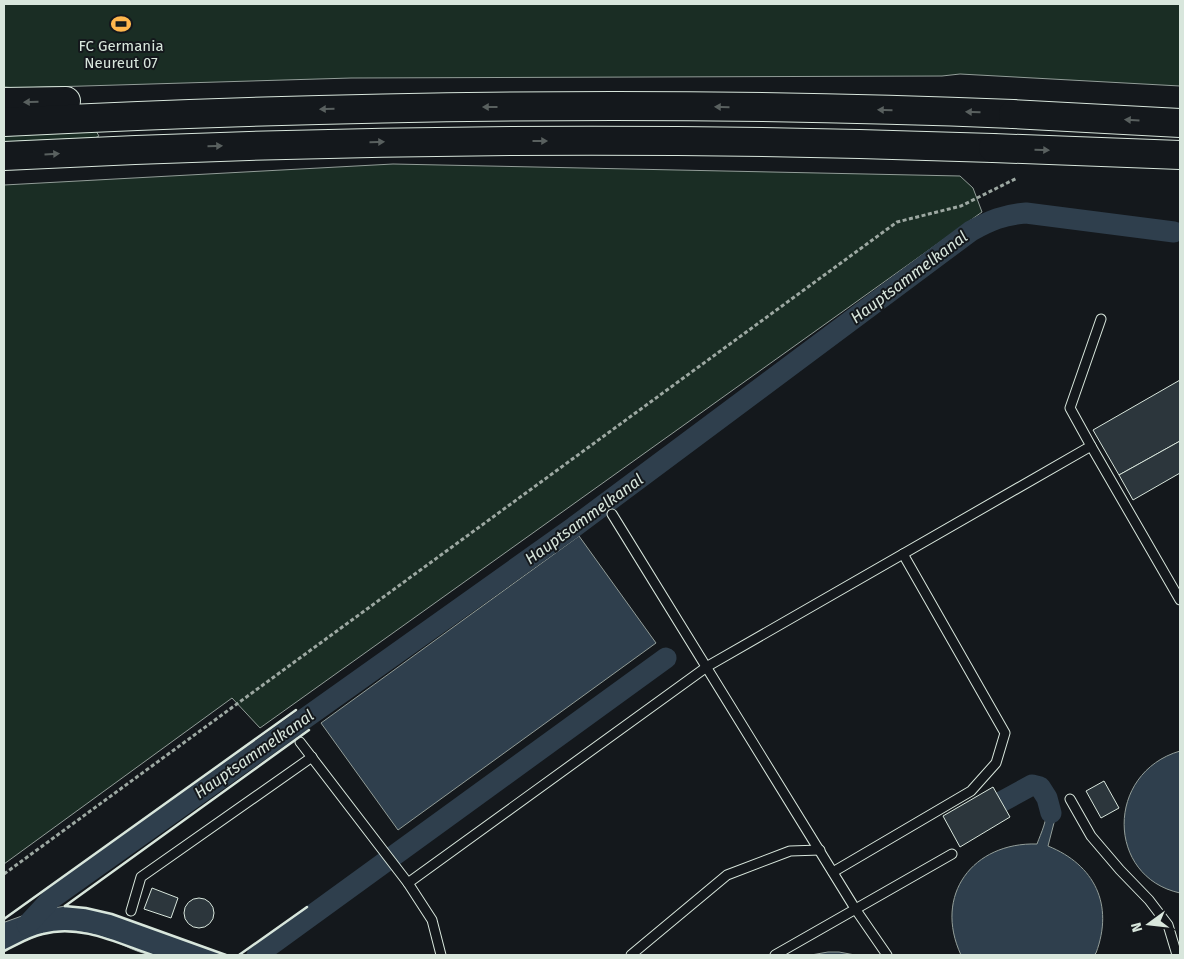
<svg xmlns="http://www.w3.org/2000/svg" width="1184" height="959" font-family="'Fira Sans',sans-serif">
	<rect width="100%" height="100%" fill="#14181c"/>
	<g fill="#1a2d24" stroke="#939e99">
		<path d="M4 4H1180V86L960 74 942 76 351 78 17 88 4 87Z"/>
		<path d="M96 131 99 136 95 138 4 142V136Z"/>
		<path d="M393 164 960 176 973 188 982 212 260 728 232 698 4 864V185Z"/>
	</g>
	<g fill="#2f3f4d" stroke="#939e99">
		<path d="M579 536 656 643 398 830 321 723Z"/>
		<path d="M1180 751V893C1106 877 1105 773 1180 751Z"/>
		<path d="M1044 780 1054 801 1056 815 1048 846C1095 865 1114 905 1096 953L1094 955H961C933 895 973 842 1037 844 1041 833 1048 819 1046 808 1044 795 1039 796 1041 781Z"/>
		<path d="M65 906 86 908 112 914 226 955C203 955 177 958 153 955 140 954 126 946 114 941 67 924 46 929 4 951V921L5 922 33 912Z"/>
		<path d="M828 952H839L855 955H811Z"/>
	</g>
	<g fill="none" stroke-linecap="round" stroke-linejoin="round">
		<g stroke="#2f3f4d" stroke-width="21">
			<path d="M1001 802 1032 785 1040 787 1047 798 1051 813"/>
			<path d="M27 925 51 899 574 527 971 231C991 220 1003 215 1026 213L1174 232"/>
			<path d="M257 955 666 658"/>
		</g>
	</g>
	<g fill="#2c363c" stroke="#d8e6dc">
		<path d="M1180 380V441L1119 475 1093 430Z"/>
		<path d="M1180 441V473L1133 500 1119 475Z"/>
		<path d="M1104 781 1119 808 1101 818 1086 791Z"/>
		<path d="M993 787 1010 817 960 847 943 816Z"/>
		<path d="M152 888 178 898 171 918 144 909Z"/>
		<circle cx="199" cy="913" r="15"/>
	</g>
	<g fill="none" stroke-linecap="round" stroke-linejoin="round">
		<defs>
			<g id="lane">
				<path d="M1091 446 1180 600"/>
				<path d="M612 514 856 910 887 955"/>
				<path d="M300 742 408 883 708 666 1091 446 1070 408 1101 319"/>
				<path d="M1070 799 1091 836 1120 870 1149 900 1168 925 1177 955"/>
				<path d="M833 872 971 791 996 763 1005 733 903 554"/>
				<path d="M408 883 432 920 441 955"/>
				<path d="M131 911 141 877 312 757"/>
				<path d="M631 955 727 875 790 851 820 850"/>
				<path d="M775 955 952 854"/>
			</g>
			<g id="highway">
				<path d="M4 102 66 101"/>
				<path d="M4 122C340 105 677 100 1013 114"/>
				<path d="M4 156C333 139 663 136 993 148"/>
			</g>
		</defs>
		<use href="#lane" stroke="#d8e6dc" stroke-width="11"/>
		<use href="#highway" stroke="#d8e6dc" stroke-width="30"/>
		<path stroke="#9da8a2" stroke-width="3" stroke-dasharray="4 2.5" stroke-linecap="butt" d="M4 874 897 222 961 206 1017 178"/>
		<use href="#lane" stroke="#14181c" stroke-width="9"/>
		<use href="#highway" stroke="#14181c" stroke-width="28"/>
		<defs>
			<g id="highway-bridge">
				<path d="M1013 114 1180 123"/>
				<path d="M993 148 1180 155"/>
			</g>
		</defs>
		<use href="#highway-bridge" stroke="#d8e6dc" stroke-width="30" stroke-linecap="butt"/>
		<use href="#highway-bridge" stroke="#14181c" stroke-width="28"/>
		<g stroke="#d8e6dc" stroke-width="2.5">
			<path d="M65 906 309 730"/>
			<path d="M65 906 86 908 112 914 226 955"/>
			<path d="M4 919 296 710"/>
			<path d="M4 951C17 945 29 937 43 934 80 924 117 943 152 955"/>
			<path d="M239 955 307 907"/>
		</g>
	</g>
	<defs><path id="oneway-solid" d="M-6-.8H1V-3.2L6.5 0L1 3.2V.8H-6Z" transform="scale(1.25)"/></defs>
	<g fill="#59605f">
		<use href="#oneway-solid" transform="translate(31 102) rotate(179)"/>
		<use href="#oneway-solid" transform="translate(490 107) rotate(180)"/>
		<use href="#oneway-solid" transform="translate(722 107) rotate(-179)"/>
		<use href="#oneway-solid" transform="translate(327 109) rotate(179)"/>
		<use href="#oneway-solid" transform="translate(885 110) rotate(-179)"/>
		<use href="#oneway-solid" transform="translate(973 112) rotate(-178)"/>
		<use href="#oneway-solid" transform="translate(1132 120) rotate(-177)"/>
		<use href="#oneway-solid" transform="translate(540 141)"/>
		<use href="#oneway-solid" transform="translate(377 142) rotate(-1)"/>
		<use href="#oneway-solid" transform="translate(215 146) rotate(-2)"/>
		<use href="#oneway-solid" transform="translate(1042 150) rotate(2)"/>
		<use href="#oneway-solid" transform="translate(52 154) rotate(-3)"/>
	</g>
	<defs>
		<symbol id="stadium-bare" viewBox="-9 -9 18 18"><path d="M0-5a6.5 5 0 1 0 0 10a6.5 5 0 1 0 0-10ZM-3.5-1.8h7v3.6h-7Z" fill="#ffb74d" stroke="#14181c" stroke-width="2.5" paint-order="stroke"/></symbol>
	</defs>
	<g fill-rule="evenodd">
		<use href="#stadium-bare" x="107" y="10" width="28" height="28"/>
	</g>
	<g text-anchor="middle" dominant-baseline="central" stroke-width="4" stroke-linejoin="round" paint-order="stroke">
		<g font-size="15" fill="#d8e6dc" stroke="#14181c">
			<text x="121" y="46">FC Germania<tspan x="121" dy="17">Neureut 07</tspan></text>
		</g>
		<g font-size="16" font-style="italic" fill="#d8e6dc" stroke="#14181c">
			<text transform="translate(909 277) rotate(-37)">Hauptsammelkanal</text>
			<text transform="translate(584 519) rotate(-36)">Hauptsammelkanal</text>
			<text transform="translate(254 754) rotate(-35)">Hauptsammelkanal</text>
		</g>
	</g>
	<rect width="1184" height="959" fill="none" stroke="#d8e6dc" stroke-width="10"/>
	<g transform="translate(1149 924) rotate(255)" stroke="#14181c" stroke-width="4" paint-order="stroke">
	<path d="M0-4L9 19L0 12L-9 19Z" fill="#d8e6dc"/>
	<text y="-8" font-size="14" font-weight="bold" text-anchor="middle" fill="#d8e6dc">N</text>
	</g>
</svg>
